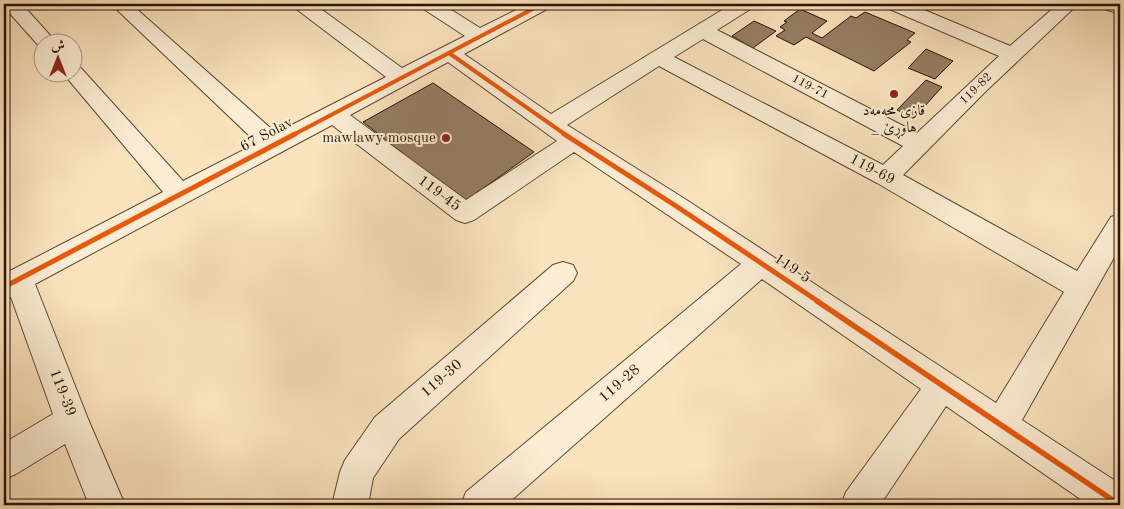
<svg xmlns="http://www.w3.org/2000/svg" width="1124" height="509" font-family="'Old Standard TT',Amiri,serif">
	<rect width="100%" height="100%" fill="#fae3bd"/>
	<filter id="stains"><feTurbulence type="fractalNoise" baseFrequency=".004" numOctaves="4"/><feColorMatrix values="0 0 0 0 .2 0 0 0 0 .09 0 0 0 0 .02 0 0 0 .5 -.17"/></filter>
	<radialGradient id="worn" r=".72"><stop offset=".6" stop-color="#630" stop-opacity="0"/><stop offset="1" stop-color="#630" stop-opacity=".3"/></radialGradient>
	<g fill="#967e63" stroke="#2a1101">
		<path d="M800 9 827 21 812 33 822 38 851 16 856 18 865 12 915 33 907 40 911 42 874 71 806 37 794 45 776 36 785 30 780 27 787 22 784 21Z"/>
		<path d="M754 21 776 31 753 48 732 36Z"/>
		<path d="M926 49 953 61 935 79 908 68Z"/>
		<path d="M926 80 942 87 914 118 897 110Z"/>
		<path d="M433 83 534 152 464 202 363 122Z"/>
	</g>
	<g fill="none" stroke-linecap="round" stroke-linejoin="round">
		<defs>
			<g id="minor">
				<path d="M4 4H22L56 42H42V47L39 46 5 8Z"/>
				<path d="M111 4H131L276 133 386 77 295 8 293 4H314L402 68 465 36 422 8 420 4H442L480 28 528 4H551L549 8 464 54 551 114 732 4H754L752 8 717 30 917 133 999 56 887 8 885 4H910L1010 46 1058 4H1078L985 92 903 175 1077 271 1111 217 1120 214V247L1022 420 1120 484V505H1089L946 406 880 505H841L846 492 921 389 762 279 506 505H461L466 492 741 264 574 152 474 220 465 223 456 220 332 125 35 284 88 419 125 505H89L65 444 16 474 4 479V443L53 414 11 297 4 299V274L163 192 62 72H72V66L80 67 183 181 257 143ZM703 39 903 146 883 165 674 57ZM448 62 557 141 466 200 350 115ZM659 66 877 183 1064 292 996 403 685 199 567 125Z"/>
				<path d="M1099 4H1120V14L1101 8Z"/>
				<path d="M563 262 573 265 577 273 573 281 399 439 373 478 368 505H332L340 472 345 460 375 417 553 265Z"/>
			</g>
		</defs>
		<use href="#minor" stroke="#5e4630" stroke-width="2"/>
		<use href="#minor" fill="#fcedd4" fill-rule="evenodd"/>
		<defs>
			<g id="cycleway-far2">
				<path d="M449 53 566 135"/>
				<path d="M293 135 542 4"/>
			</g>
			<g id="cycleway-far1">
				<path d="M564 134 676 206 819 302"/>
				<path d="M4 287 295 134"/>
			</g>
			<path id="cycleway" d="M817 301 1120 505"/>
		</defs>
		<use href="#cycleway-far2" stroke="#fcedd4" stroke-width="6"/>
		<use href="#cycleway-far1" stroke="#fcedd4" stroke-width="8"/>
		<use href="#cycleway" stroke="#fcedd4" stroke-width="9"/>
		<use href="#cycleway-far2" stroke="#e8590c" stroke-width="4"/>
		<use href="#cycleway-far1" stroke="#e8590c" stroke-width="5"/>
		<use href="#cycleway" stroke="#e8590c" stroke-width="5.5"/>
	</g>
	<g fill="#8f2418" stroke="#fcedd4" stroke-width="2">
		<circle cx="894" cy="94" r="5"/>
		<circle cx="446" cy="138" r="5"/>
	</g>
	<g text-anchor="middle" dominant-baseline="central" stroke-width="4" stroke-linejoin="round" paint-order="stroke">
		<g font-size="12" fill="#2a1101" stroke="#fcedd4">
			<text transform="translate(810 87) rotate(28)">119-71</text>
			<text transform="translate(976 89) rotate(-44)">119-82</text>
		</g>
		<g font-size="15" fill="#2a1101" stroke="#fcedd4">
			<text x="894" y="111">قازی محەمەد<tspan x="894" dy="17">_ هاوڕێ</tspan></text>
			<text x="436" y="138" text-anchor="end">mawlawy mosque</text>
		</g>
		<g font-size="15" fill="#2a1101" stroke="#fcedd4">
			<text transform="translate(267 135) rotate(-28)">67 Solav</text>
			<text transform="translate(872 170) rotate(28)">119-69</text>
			<text transform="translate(439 194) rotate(37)">119-45</text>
			<text transform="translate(792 269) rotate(34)">119-5</text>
			<text transform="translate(442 379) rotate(-41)">119-30</text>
			<text transform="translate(620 384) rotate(-41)">119-28</text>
			<text transform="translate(62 393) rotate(69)">119-39</text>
		</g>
	</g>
	<rect width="1124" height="509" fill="none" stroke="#fae3bd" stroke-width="20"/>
	<rect x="5" y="5" width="1114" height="499" fill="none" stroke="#2a1101" stroke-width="2.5"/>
	<rect x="10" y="10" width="1104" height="489" fill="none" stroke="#2a1101"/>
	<g transform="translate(58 58)"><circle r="24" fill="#fcedd4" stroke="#a89580"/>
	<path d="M0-4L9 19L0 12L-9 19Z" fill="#8f2418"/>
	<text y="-8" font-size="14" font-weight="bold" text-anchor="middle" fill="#2a1101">ش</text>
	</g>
	<rect width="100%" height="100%" filter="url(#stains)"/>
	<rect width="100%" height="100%" fill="url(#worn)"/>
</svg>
